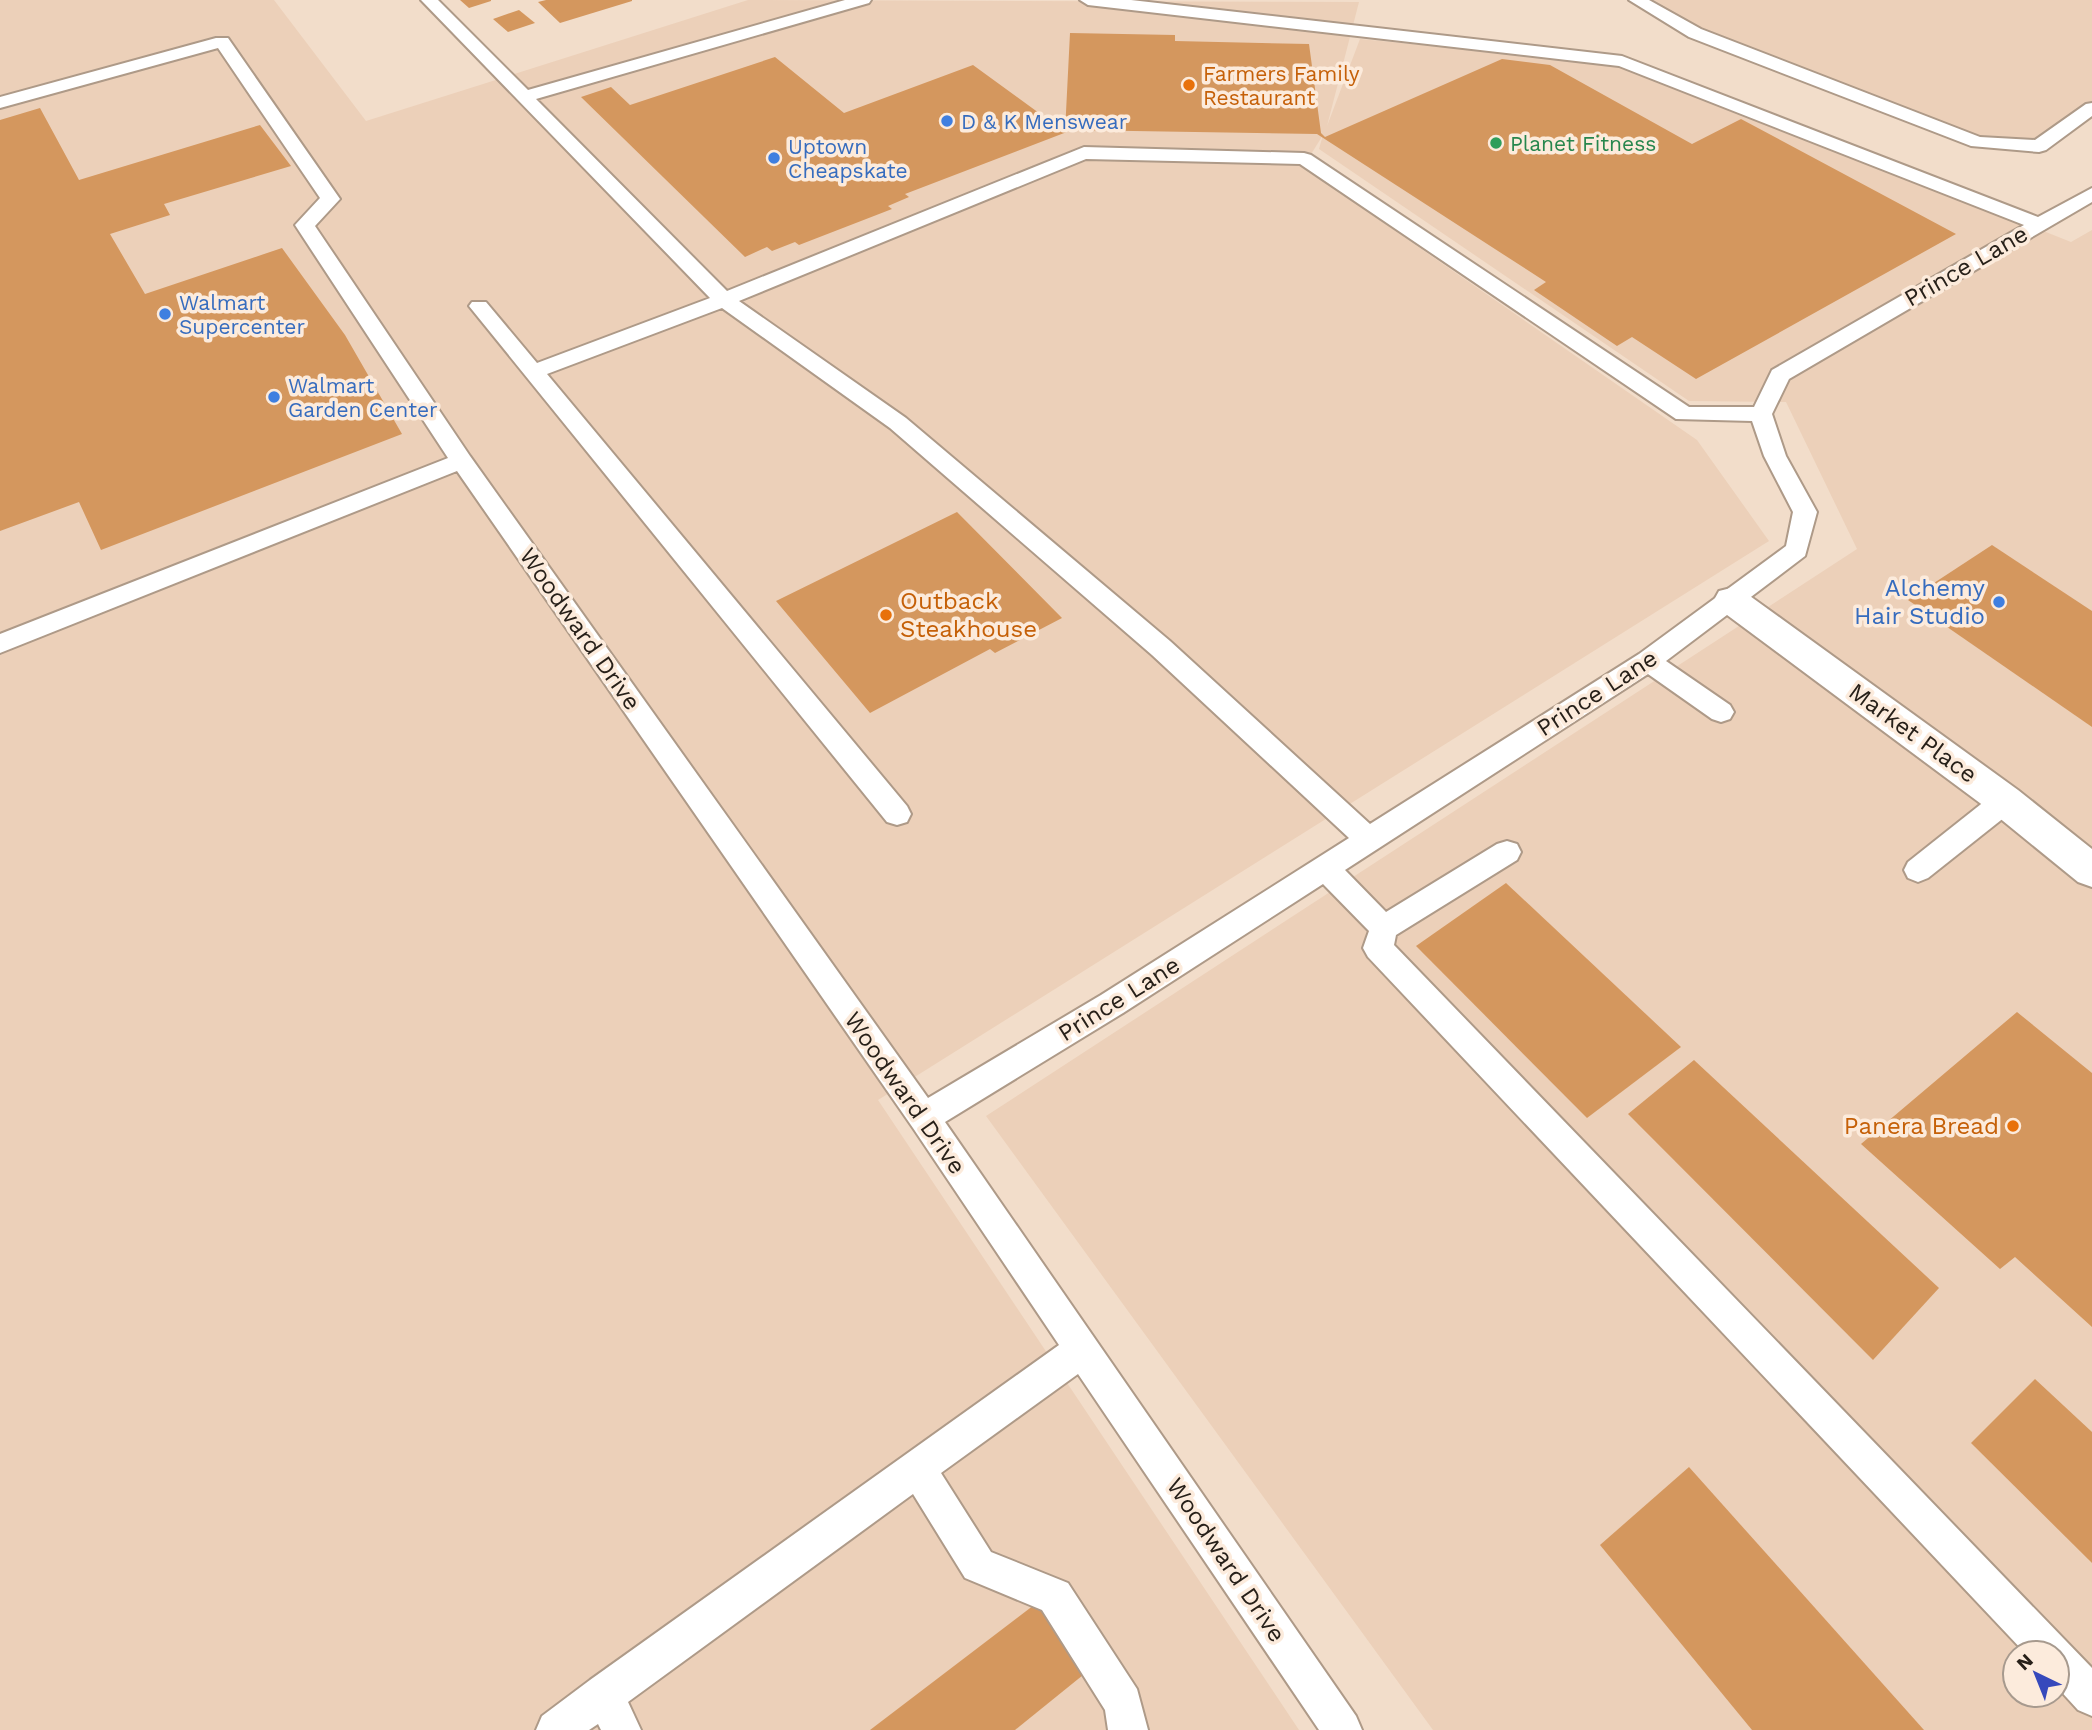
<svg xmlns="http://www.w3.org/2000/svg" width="2092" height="1730" font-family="'Work Sans',sans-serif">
	<rect width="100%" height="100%" fill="#f2ddca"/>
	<g fill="#ecd0b9" fill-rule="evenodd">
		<path d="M0 0H274L366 121 748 0 1359 2 1327 126 1360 39 1621 64 2071 242 2092 230V1730H1433L986 1116 1857 549 1786 402 1689 401 1319 149 1323 135 1303 167 1697 440 1769 541 878 1100 1299 1730H0ZM2015 1653H2057V1695H2015Z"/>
		<path d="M1643 0H2092V101L2035 142 1976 137 1699 30Z"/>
	</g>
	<g fill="#d4975e">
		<path d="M460 0H491V1L469 8Z"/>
		<path d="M546 0H632V1L560 23 538 2Z"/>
		<path d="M519 10 535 23 508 32 493 19Z"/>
		<path d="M1070 33 1175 35V41L1309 44 1321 133 1325 137 1502 59 1550 65 1692 144 1741 119 1956 234 1696 379 1632 337 1617 346 1534 290 1546 282 1317 134 1072 130 905 194 909 197 888 206 892 209 799 245 795 242 772 251 767 247 745 257 581 97 611 87 630 105 775 57 844 113 973 65 1065 132Z"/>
		<path d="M40 108 79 180 260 125 291 166 164 204 170 215 110 234 145 294 282 248 345 335 402 434 101 550 79 502 0 531V120Z"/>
		<path d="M957 512 1062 618 995 653 990 649 870 713 776 601Z"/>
		<path d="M1992 545 2092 611V727L1908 600Z"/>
		<path d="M1506 883 1681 1047 1587 1118 1416 946Z"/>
		<path d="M2017 1012 2092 1073V1327L2015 1257 2000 1269 1861 1144Z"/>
		<path d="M1694 1060 1939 1288 1873 1360 1628 1114Z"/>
		<path d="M2035 1379 2092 1432V1563L1971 1443Z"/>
		<path d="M1689 1467 1924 1730H1752L1600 1545Z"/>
		<path d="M1038 1602 1088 1671 1015 1730H870Z"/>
	</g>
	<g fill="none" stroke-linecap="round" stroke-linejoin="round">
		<defs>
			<g id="service">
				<path d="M421 0H438L528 90 845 0H871L869 3 536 99 727 291 1084 147 1304 153 1311 155 1689 407H1754L1772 370 2024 225 1619 66 1088 5 1080 0H1131L1622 56 2038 217 2092 188V202L1789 379 1772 414 1786 456 1817 512 1805 556 1666 661 1730 705 1734 712 1730 719 1721 722 1712 719 1648 674 1345 870 1386 912 1497 844 1507 841 1517 844 1521 852 1517 860 1396 935 1394 945 2092 1668V1716L2078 1710 2057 1687V1653H2025L1368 957 1363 948 1369 931 1323 884 1123 1013 945 1122 1356 1716 1362 1730H1319L1078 1374 941 1473 991 1552 1068 1583 1137 1689 1148 1730H1108L1105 1710 1042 1610 965 1578 913 1494 628 1702 641 1730H601L598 1724 589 1730H536L542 1716 590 1680 1059 1345 913 1128 457 471 0 653V634L448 458 295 225 320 198 218 48 0 108V97L216 38H228L340 199 315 226 470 456 928 1098 1101 995 1349 838 1152 655 890 428 722 308 547 374 907 806 911 814 907 822 897 825 887 822 469 306 472 302H486L537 363 710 298ZM1086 159 1300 164 1676 419 1752 421 1764 456 1793 512 1786 546 1639 654 1370 824 1170 641 906 418 739 301Z"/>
				<path d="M1629 0H1649L1701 29 1980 137 2035 140 2086 104 2092 103V116L2046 150 2039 152 1971 146 1689 37Z"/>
				<path d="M2005 790 2015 793 2019 801 2015 809 1928 878 1918 882 1908 878 1904 870 1908 862 1995 793Z"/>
			</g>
			<path id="minor" d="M1731 588 1743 591 2018 790 2092 849V887L2078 882 1992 812 1719 609 1714 600 1719 591Z"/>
		</defs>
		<use href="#service" stroke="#ae9a88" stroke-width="4"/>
		<use href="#minor" stroke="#ae9a88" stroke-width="4"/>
		<use href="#service" fill="#fff" fill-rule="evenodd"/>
		<use href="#minor" fill="#fff" fill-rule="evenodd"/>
	</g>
	<g fill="#e8710a" stroke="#fcebdc" stroke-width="2.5">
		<circle cx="1189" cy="85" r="7"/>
		<circle cx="886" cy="615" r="7"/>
		<circle cx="2013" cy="1126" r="7"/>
	</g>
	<g fill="#3f7fe0" stroke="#fcebdc" stroke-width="2.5">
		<circle cx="947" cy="121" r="7"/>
		<circle cx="774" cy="158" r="7"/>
		<circle cx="165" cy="314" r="7"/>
		<circle cx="274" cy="397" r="7"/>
		<circle cx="1999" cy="602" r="7"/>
	</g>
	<circle fill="#2e9e5b" stroke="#fcebdc" stroke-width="2.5" cx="1496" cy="143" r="7"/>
	<g text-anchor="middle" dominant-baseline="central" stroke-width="7" stroke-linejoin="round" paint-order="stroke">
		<g font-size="21" fill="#c56008" stroke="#fcebdc" text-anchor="start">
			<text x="1203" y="73">Farmers Family<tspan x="1203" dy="24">Restaurant</tspan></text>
		</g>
		<g font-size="21" fill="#366cbe" stroke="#fcebdc" text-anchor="start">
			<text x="961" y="121">D &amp; K Menswear</text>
			<text x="788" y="146">Uptown<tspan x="788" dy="24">Cheapskate</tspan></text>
			<text x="179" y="302">Walmart<tspan x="179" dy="24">Supercenter</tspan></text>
			<text x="288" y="385">Walmart<tspan x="288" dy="24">Garden Center</tspan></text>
		</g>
		<g font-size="21" fill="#27864d" stroke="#fcebdc" text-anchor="start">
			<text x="1510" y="143">Planet Fitness</text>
		</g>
		<g font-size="24" fill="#272019" stroke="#fcebdc">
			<text transform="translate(1966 266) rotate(-30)">Prince Lane</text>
			<text transform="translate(580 629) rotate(55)">Woodward Drive</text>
			<text transform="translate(1597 693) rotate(-33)">Prince Lane</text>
			<text transform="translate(1913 733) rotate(36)">Market Place</text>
			<text transform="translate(1119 999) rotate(-32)">Prince Lane</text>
			<text transform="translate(905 1093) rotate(55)">Woodward Drive</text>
			<text transform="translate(1226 1560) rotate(56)">Woodward Drive</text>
		</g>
		<g font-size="24" fill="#366cbe" stroke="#fcebdc" text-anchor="end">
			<text x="1985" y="588">Alchemy<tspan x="1985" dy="28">Hair Studio</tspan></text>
		</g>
		<g font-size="24" fill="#c56008" stroke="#fcebdc" text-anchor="start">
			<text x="900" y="601">Outback<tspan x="900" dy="28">Steakhouse</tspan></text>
			<text x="1999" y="1126" text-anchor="end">Panera Bread</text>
		</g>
	</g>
	<g transform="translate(2036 1674) rotate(317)"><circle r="33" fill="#fcebdc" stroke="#a79a8e" stroke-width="2"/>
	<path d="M0-5L12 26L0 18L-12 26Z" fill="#3649bc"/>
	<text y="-10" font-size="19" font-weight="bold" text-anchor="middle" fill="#272019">N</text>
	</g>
</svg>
